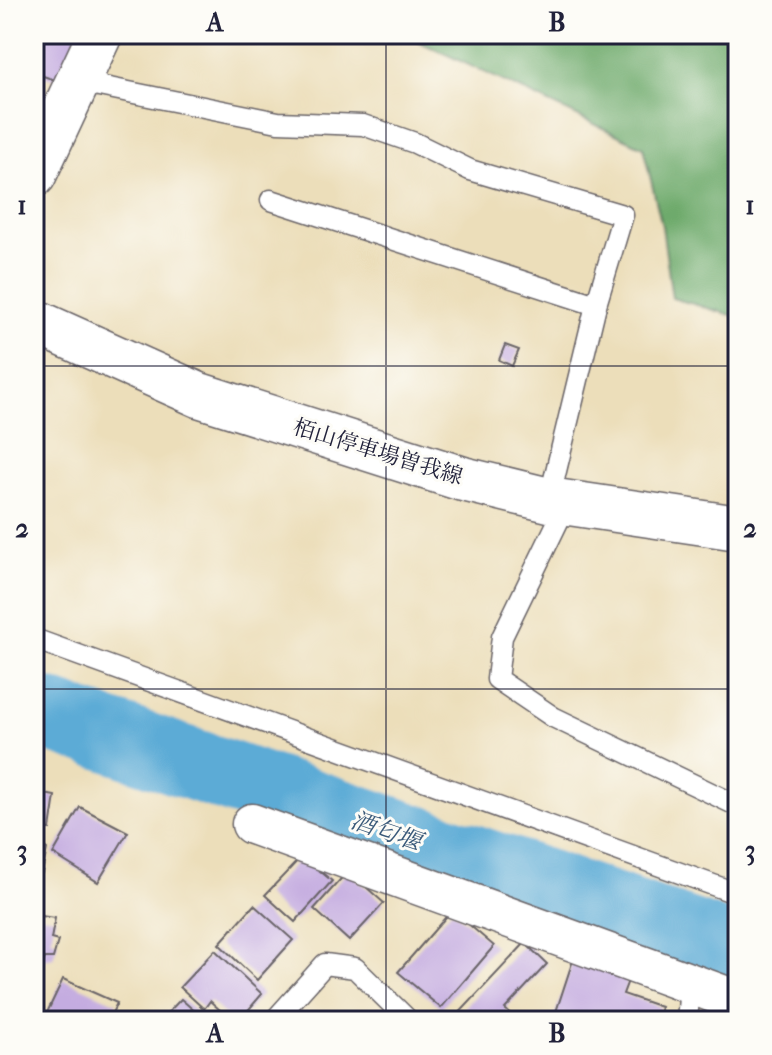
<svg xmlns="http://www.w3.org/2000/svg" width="772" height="1055" font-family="'IM FELL French Canon','Noto Serif JP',serif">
	<rect width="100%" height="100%" fill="#fdfcf7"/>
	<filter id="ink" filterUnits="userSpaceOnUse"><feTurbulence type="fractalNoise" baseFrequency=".0125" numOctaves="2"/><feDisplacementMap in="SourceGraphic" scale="16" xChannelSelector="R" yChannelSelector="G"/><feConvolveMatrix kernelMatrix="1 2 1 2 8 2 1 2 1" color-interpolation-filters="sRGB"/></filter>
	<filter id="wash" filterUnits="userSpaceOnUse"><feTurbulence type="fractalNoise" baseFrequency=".006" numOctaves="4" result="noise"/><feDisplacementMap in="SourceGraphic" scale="32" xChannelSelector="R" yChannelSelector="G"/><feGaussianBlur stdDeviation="1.8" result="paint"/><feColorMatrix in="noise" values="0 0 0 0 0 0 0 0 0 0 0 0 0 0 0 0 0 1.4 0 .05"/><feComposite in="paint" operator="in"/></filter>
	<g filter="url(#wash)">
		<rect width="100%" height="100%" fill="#ecdeba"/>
		<path fill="#6eaa6c" stroke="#486654" stroke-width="2" d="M403 34H738V317L672 298 662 226 643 147Z"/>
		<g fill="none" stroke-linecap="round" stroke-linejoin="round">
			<path stroke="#5cabd6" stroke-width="72" d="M34 710 738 951"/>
		</g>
		<g id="blocks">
			<g fill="#c4ace0">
				<path d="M34 34H94L70 85 34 73Z"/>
				<path d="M505 345 519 350 512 366 499 360Z"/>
				<path d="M34 792 55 796 50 829H38V843L47 849 42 873 34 872Z"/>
				<path d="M80 807 128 832 98 882 53 854Z"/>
				<path d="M302 856 332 881 295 922 265 895Z"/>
				<path d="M348 871 384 903 349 941 314 909Z"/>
				<path d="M254 905 293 940 257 980 219 944Z"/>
				<path d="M452 910 494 946 441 1008 398 972Z"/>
				<path d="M34 915 55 918 51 939 58 941 53 958H45L41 968 34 966Z"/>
				<path d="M525 943 547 964 505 1009 518 1021H452Z"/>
				<path d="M215 950 262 994 239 1021H232L210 1001 204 1009 180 987Z"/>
				<path d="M573 960 629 978 623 994 661 1007 657 1021H553Z"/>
				<path d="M63 979 117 1003 108 1021H43Z"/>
				<path d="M181 999 206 1021H160Z"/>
			</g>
		</g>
	</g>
	<g filter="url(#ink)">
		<use href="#blocks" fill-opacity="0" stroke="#696467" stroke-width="2"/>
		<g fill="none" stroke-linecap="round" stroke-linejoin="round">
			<defs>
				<g id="service">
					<path d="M79 82 278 122 363 125 415 143 470 170 623 215 596 305 549 500"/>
					<path d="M271 200 596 305"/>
					<path d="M567 503 502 637 497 679 553 717 738 806"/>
					<path d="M34 639 738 894"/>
					<path d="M274 1021 325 964 355 968 409 1021"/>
					<path d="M687 1021 690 986"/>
				</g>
				<path id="minor" d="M252 824 738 1001"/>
				<g id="secondary">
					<path d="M34 175 100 34"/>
					<path d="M34 321 199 395 463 479 549 500 738 528"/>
				</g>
			</defs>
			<use href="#service" stroke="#696467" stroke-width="23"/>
			<use href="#minor" stroke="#696467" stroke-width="43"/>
			<use href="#secondary" stroke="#696467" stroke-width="47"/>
			<use href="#service" stroke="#fff" stroke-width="20"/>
			<use href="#minor" stroke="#fff" stroke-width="40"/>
			<use href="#secondary" stroke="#fff" stroke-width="44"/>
		</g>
	</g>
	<path fill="none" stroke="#22223b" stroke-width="2" stroke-opacity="0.55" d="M386 34V1021M34 366H738M34 689H738"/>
	<g text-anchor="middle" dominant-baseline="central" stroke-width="6" stroke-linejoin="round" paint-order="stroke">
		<g font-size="22" fill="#22223b" stroke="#fdfcf7">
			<text transform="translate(378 452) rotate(17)">栢山停車場曽我線</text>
		</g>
		<g font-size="24" font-style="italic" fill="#395979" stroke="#fdfcf7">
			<text transform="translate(386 831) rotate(19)">酒匂堰</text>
		</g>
	</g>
	<rect width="772" height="1055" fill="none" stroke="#fdfcf7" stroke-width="88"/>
	<rect x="44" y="44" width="684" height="967" fill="none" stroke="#22223b" stroke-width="3"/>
	<g font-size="26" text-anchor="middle" font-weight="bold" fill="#22223b">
		<text x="215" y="31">A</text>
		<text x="557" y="31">B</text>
		<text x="22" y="214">1</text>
		<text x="750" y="214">1</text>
		<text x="22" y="537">2</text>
		<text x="750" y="537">2</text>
		<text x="22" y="859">3</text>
		<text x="750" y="859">3</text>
		<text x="215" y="1042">A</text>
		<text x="557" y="1042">B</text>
	</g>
</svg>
